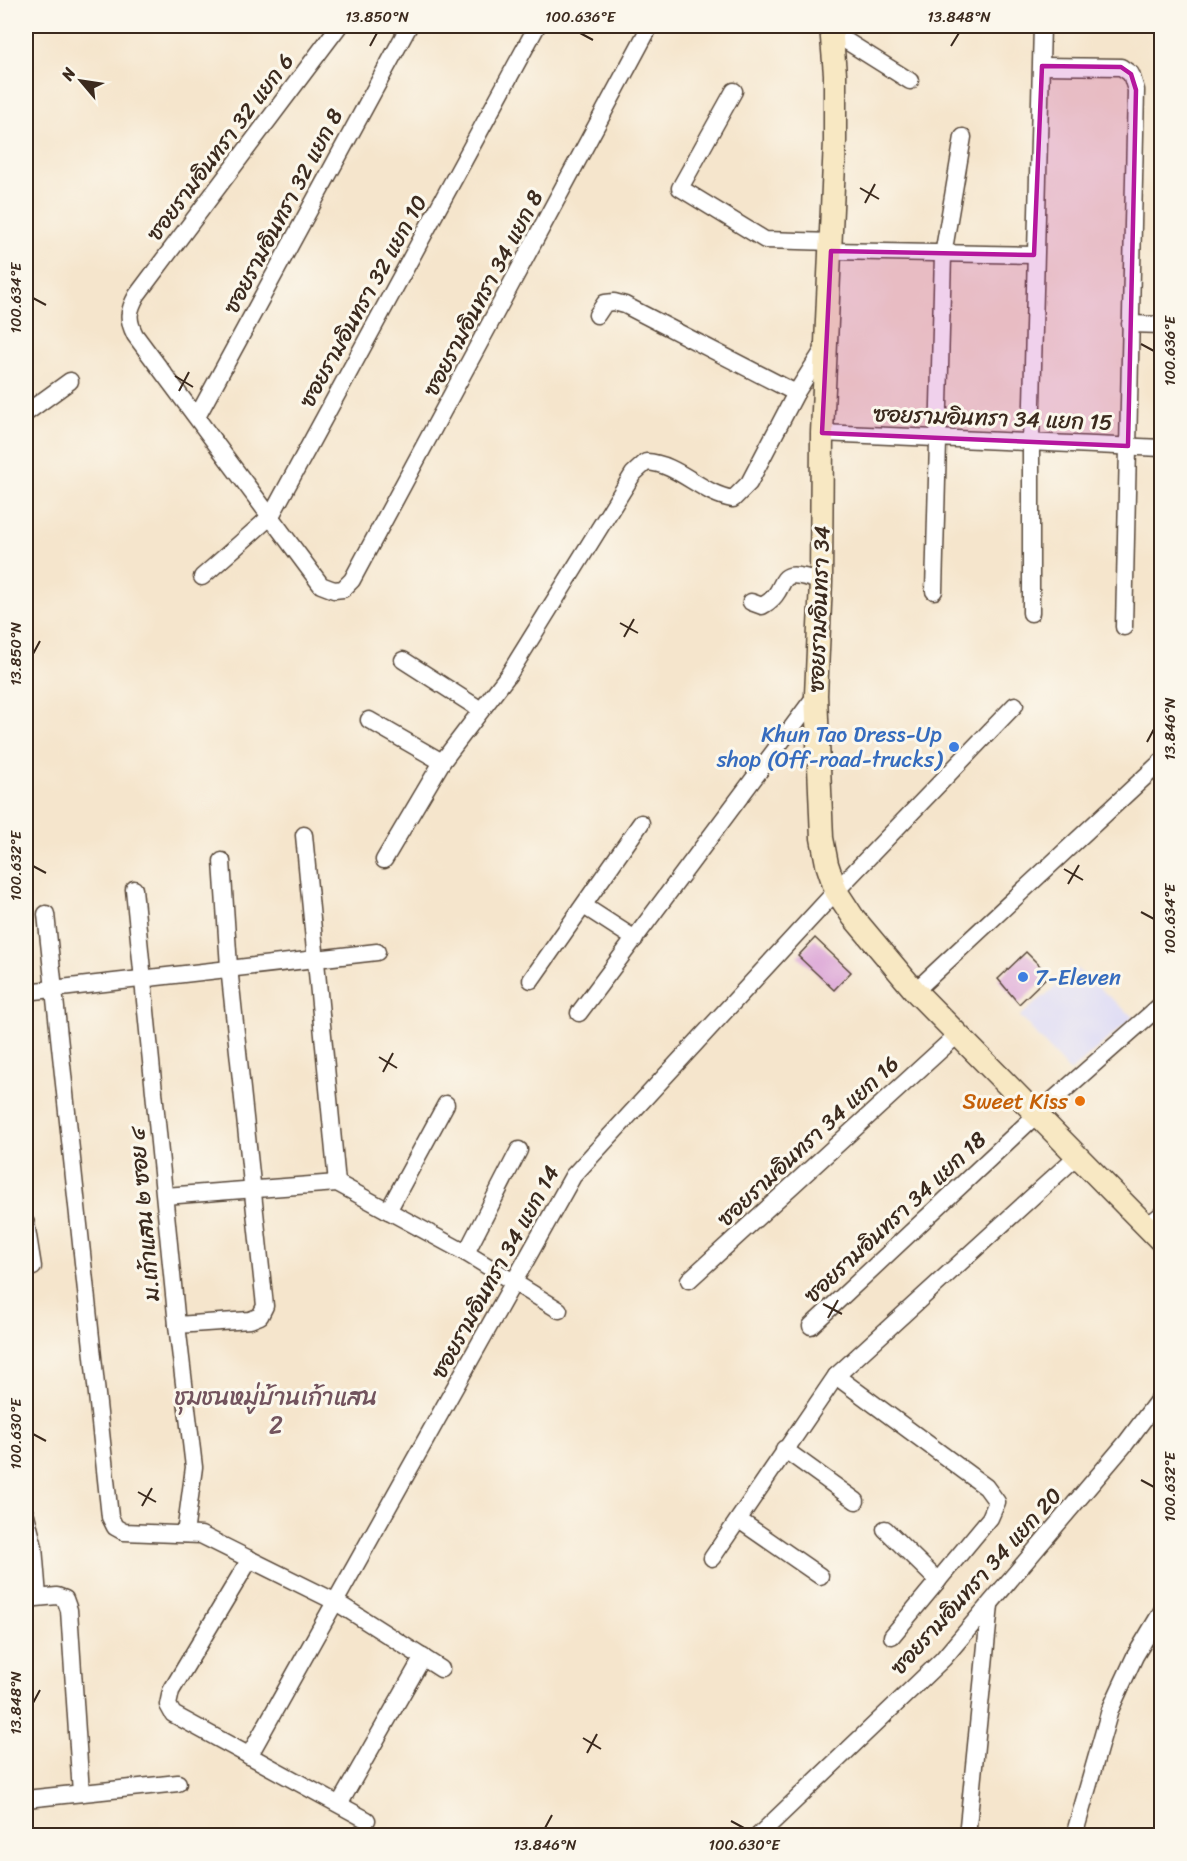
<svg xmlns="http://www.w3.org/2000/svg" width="1187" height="1861" font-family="Sriracha,'Playpen Sans Thai',sans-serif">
	<rect width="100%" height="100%" fill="#fbf7ec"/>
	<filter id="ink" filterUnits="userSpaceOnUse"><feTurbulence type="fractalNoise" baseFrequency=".0167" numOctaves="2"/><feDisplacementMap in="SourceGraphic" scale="12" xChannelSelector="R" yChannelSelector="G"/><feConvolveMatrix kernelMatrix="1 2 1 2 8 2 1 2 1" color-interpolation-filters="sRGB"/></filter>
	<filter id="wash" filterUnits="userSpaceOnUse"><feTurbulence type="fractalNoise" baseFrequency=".008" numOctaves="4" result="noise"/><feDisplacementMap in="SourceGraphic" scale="24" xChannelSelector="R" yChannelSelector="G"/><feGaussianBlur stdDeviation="1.35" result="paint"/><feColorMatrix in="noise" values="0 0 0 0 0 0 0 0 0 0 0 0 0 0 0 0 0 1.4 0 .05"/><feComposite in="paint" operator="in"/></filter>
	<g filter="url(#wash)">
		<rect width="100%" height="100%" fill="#f5e5cc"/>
		<path fill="#d9d7f7" d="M1077 969 1133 1017 1070 1072 1020 1016Z"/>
		<g id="blocks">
			<g fill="#daa1d6">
				<path d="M815 938 851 972 834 990 798 956Z"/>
				<path d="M1026 952 1049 975 1019 1004 998 979Z"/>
			</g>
		</g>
	</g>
	<g filter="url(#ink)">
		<use href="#blocks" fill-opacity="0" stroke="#574638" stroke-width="1.5"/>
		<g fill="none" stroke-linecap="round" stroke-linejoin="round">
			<defs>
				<g id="street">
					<path d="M339 26 137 295C128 311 127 319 135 335L321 585 334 590 343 589 352 580 650 26"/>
					<path d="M832 32 910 81"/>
					<path d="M1042 66 1121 67 1131 74 1136 90 1124 627"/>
					<path d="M734 91 680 188 765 240 832 242"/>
					<path d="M831 251 1034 255"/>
					<path d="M597 315 605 303 614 302 625 305 796 393"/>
					<path d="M1130 324 1162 325"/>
					<path d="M26 413 70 381"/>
					<path d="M197 417 409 26"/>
					<path d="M822 433 1162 448"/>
					<path d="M202 577 271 516 537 26"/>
					<path d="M934 591 943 255 963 137"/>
					<path d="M751 602 762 606C794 589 768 563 821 582"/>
					<path d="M1031 613V441L1042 26"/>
					<path d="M403 660 481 710"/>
					<path d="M369 720 442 762"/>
					<path d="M304 835 337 1183"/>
					<path d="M384 860 442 762 509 674 633 474 646 462C678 463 701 494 733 499L749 483 796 393 825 347"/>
					<path d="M134 889 177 1325 194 1467 185 1534"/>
					<path d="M584 906 635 939"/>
					<path d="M46 914 110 1517 115 1527 124 1532 201 1535 336 1602 441 1669"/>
					<path d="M531 980 641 823"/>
					<path d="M915 991 1162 761"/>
					<path d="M26 992 377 952"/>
					<path d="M579 1013 816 695"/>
					<path d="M165 1196 337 1183 466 1253 559 1310"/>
					<path d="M388 1211 446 1104"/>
					<path d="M26 1223 33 1267"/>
					<path d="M1146 1227 1162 1214"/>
					<path d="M466 1253 519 1150"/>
					<path d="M689 1280 957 1035"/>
					<path d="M177 1325 250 1320 260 1316 265 1306 229 967 222 861"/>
					<path d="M811 1326 1035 1116 1162 1004"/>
					<path d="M836 1376 986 1487 997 1502 990 1518 892 1636"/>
					<path d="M784 1449 856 1501"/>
					<path d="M26 1515 34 1547 38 1597"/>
					<path d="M739 1520 820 1576"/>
					<path d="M885 1529 938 1581"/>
					<path d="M712 1558 836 1376 1076 1157"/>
					<path d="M250 1559 171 1691 168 1705 173 1714 367 1820"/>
					<path d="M26 1599 57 1596 65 1599 69 1610 81 1793"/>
					<path d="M249 1756 573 1176 836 891 1015 705"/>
					<path d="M26 1799 178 1783"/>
					<path d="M340 1803 423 1657"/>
					<path d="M758 1836 943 1659 1126 1443 1162 1395"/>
					<path d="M967 1836 990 1605"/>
					<path d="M1074 1836 1110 1710 1135 1656 1162 1611"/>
				</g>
				<path id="secondary" d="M831 26 835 74V141L822 433 821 582 816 695 822 838 827 864 836 891 853 917 915 991 1162 1242"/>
			</defs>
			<use href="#street" stroke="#574638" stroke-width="19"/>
			<use href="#secondary" stroke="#574638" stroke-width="25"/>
			<use href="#street" stroke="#fff" stroke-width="16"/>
			<use href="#secondary" stroke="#f8e8c3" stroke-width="22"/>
		</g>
	</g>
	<path fill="#b5179e" fill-opacity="0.2" stroke="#b5179e" stroke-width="4.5" stroke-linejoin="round" d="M1042 66 1121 67 1131 74 1136 90 1128 446 822 433 831 251 1034 255Z"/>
	<path fill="none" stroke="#3b2a1e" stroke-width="2" d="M580 33 593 40M370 46 377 33M951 46 959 33M860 188 879 199M865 203 875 184M33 298 46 305M1141 344 1154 351M175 376 193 387M179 391 189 372M620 623 638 633M624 637 634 619M33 654 40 641M1147 742 1154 729M33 866 46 873M1064 869 1083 880M1068 884 1079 865M1141 912 1154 919M379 1057 397 1068M383 1072 393 1053M823 1304 842 1314M828 1318 838 1300M33 1434 46 1441M1141 1480 1154 1487M138 1492 156 1502M142 1506 152 1488M33 1703 40 1690M583 1738 601 1749M587 1753 597 1734M731 1821 744 1828M545 1828 552 1815"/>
	<g fill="#3f7fe0" stroke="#fbf7ec" stroke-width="2">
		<circle cx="954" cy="747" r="6"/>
		<circle cx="1023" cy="977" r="6"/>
	</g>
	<circle fill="#e8710a" stroke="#fbf7ec" stroke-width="2" cx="1080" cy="1101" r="6"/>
	<g text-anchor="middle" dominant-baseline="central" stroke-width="6" stroke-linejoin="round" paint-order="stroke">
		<g font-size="22" fill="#3b2a1e" stroke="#fbf7ec">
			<text transform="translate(220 147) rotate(-53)">ซอยรามอินทรา 32 แยก 6</text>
			<text transform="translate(283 211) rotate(-62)">ซอยรามอินทรา 32 แยก 8</text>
			<text transform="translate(483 293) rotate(-62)">ซอยรามอินทรา 34 แยก 8</text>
			<text transform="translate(363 301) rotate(-61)">ซอยรามอินทรา 32 แยก 10</text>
			<text transform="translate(993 418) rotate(2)">ซอยรามอินทรา 34 แยก 15</text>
			<text transform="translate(819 609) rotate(-88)">ซอยรามอินทรา 34</text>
			<text transform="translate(808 1141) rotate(-43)">ซอยรามอินทรา 34 แยก 16</text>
			<text transform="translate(144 1214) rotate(-95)">ม.เก้าแสน ๒ ซอย ๔</text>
			<text transform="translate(895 1217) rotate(-43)">ซอยรามอินทรา 34 แยก 18</text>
			<text transform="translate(495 1272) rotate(-61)">ซอยรามอินทรา 34 แยก 14</text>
			<text transform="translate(976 1581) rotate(-48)">ซอยรามอินทรา 34 แยก 20</text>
		</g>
		<g font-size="22" fill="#366cbe" stroke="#fbf7ec" text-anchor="end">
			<text x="942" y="734">Khun Tao Dress-Up<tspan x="942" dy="25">shop (Off-road-trucks)</tspan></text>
			<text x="1035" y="977" text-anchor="start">7-Eleven</text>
		</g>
		<g font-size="22" fill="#c56008" stroke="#fbf7ec" text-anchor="end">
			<text x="1068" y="1101">Sweet Kiss</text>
		</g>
		<g font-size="24" fill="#73545e" stroke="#fbf7ec">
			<text x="276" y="1397">ชุมชนหมู่บ้านเก้าแสน<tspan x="276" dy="28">2</tspan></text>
		</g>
	</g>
	<rect width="1187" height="1861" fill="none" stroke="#fbf7ec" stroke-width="66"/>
	<g transform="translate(81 81) rotate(299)" stroke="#fbf7ec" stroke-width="4.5" paint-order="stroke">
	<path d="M0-4.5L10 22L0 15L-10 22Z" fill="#3b2a1e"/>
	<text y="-9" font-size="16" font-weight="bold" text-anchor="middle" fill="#3b2a1e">N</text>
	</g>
	<rect x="33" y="33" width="1121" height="1795" fill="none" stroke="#3b2a1e" stroke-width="2"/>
	<g font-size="15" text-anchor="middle" fill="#3b2a1e">
		<text x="377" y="22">13.850°N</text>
		<text x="580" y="22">100.636°E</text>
		<text x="959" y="22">13.848°N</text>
		<text transform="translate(16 298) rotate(-90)" y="5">100.634°E</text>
		<text transform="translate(1170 351) rotate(-90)" y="5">100.636°E</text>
		<text transform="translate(16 654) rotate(-90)" y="5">13.850°N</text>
		<text transform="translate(1170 729) rotate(-90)" y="5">13.846°N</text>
		<text transform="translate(16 866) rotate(-90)" y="5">100.632°E</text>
		<text transform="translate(1170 919) rotate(-90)" y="5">100.634°E</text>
		<text transform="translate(16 1434) rotate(-90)" y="5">100.630°E</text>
		<text transform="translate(1170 1487) rotate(-90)" y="5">100.632°E</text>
		<text transform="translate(16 1703) rotate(-90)" y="5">13.848°N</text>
		<text x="545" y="1850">13.846°N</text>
		<text x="744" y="1850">100.630°E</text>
	</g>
</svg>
